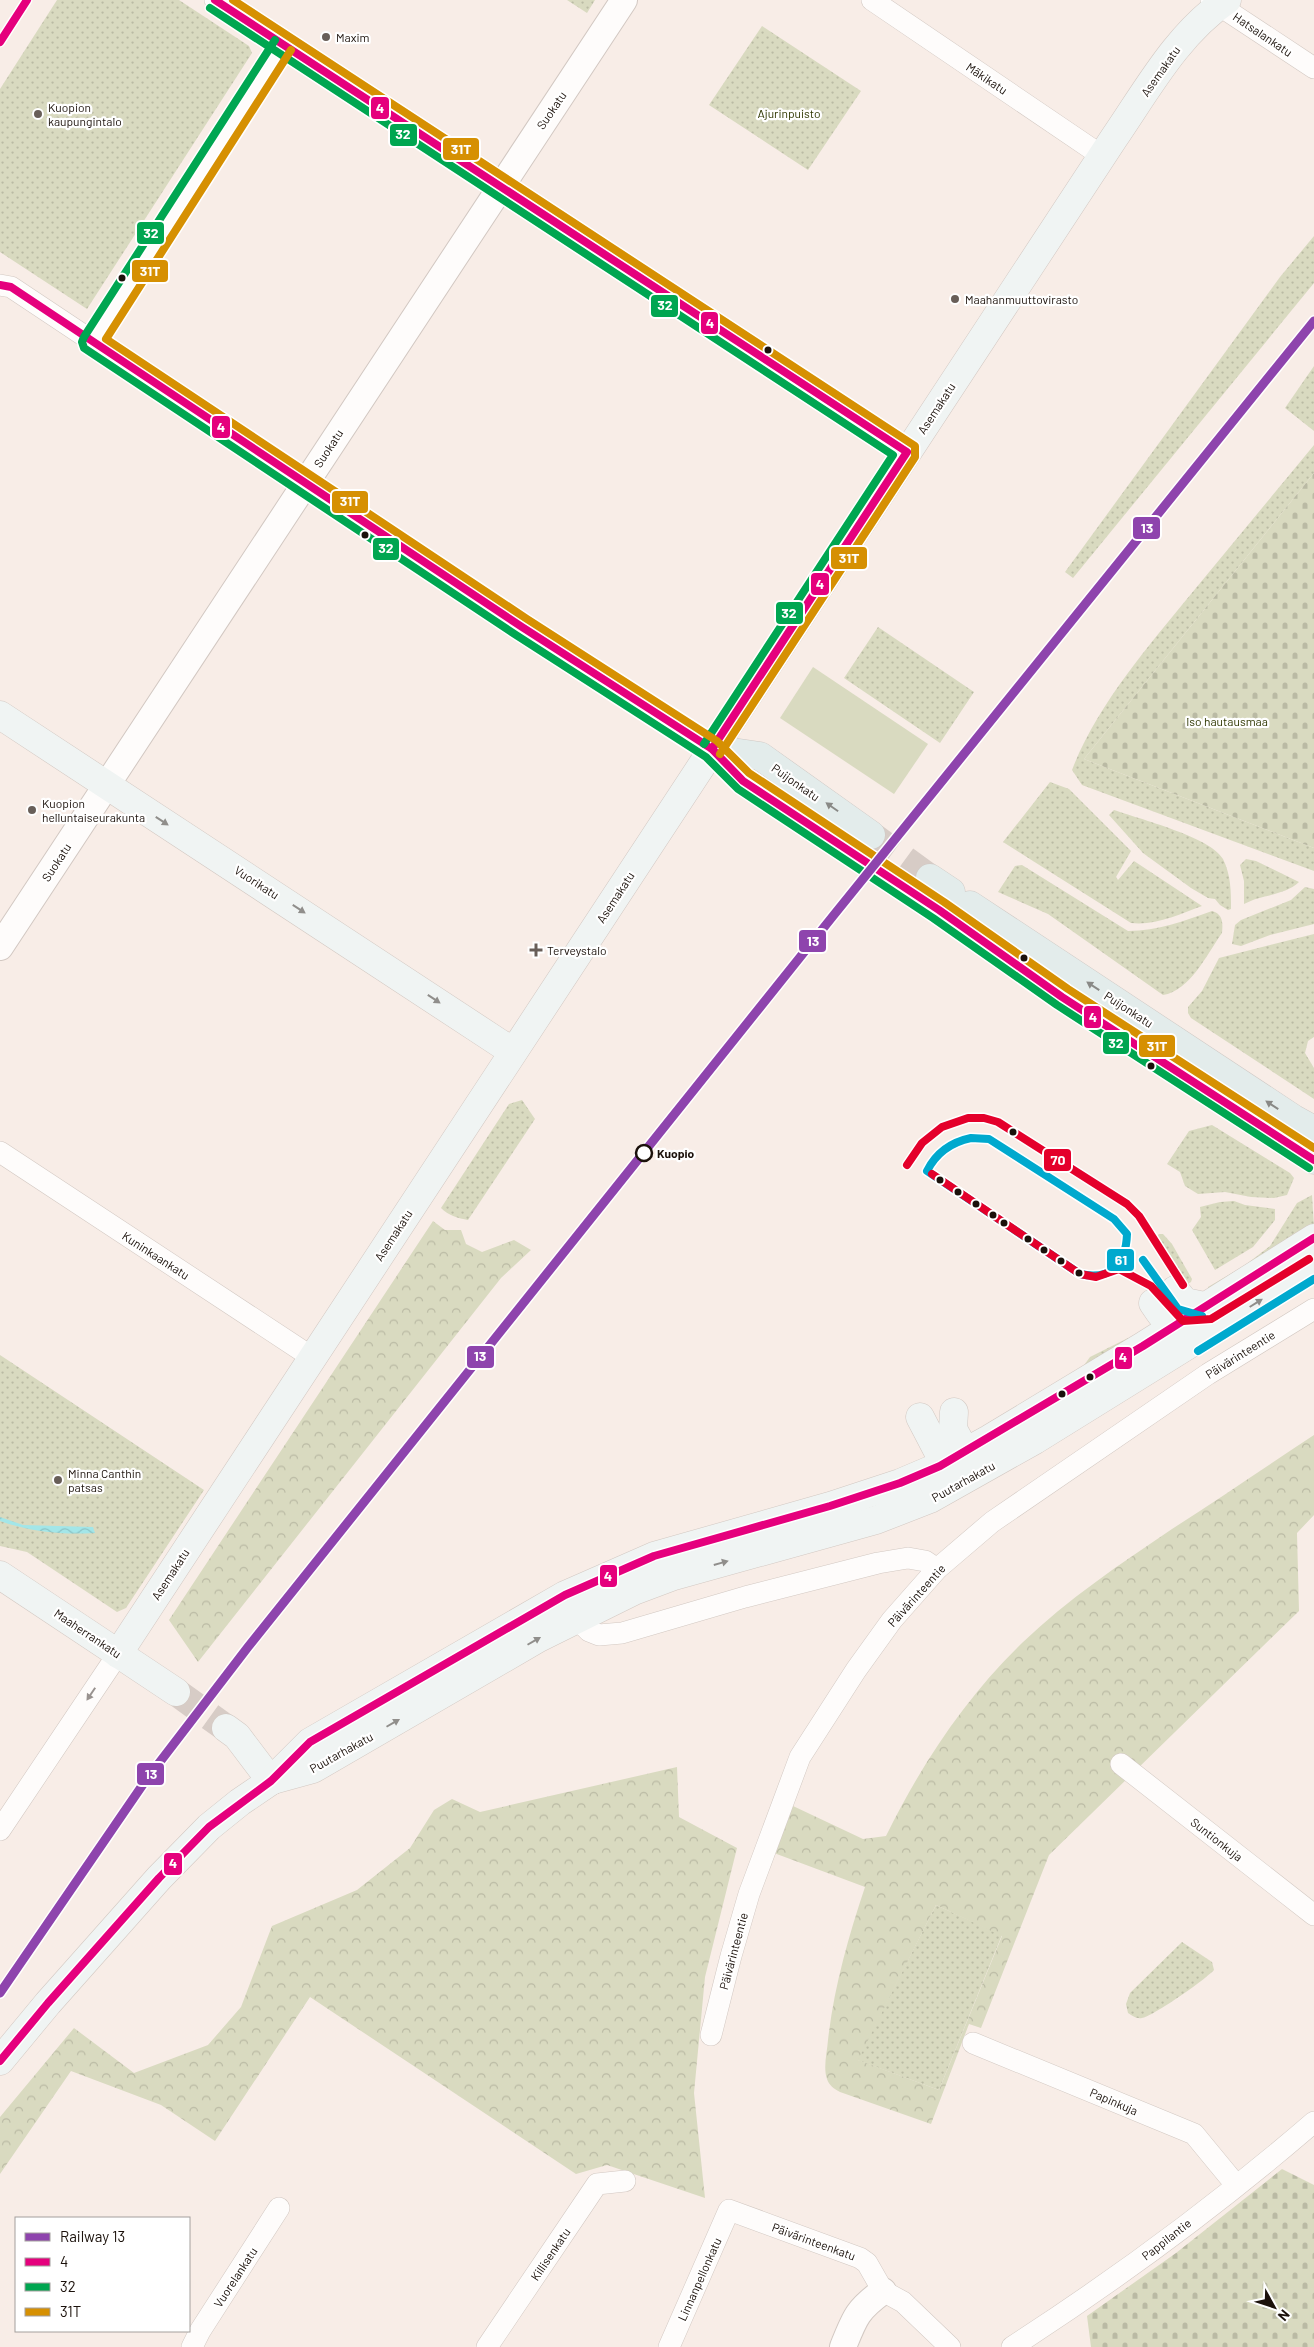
<svg xmlns="http://www.w3.org/2000/svg" width="1314" height="2347" font-family="Barlow,sans-serif">
	<defs>
		<pattern id="green-dots" width="8" height="8" patternUnits="userSpaceOnUse" patternTransform="scale(1.25)"><rect width="8" height="8" fill="#d9dac0"/><path d="M2 2h.1M6 6h.1" fill="none" stroke="#babaa4" stroke-width="1.8" stroke-linecap="round"/></pattern>
		<pattern id="forest-crowns" width="20" height="18" patternUnits="userSpaceOnUse" patternTransform="scale(1.25)"><rect width="20" height="18" fill="#d9dac0"/><path d="M2 6a3 3 0 1 1 6 0M12 15a3 3 0 1 1 6 0" fill="none" stroke="#babaa4"/></pattern>
		<pattern id="cemetery-stones" width="16" height="16" patternUnits="userSpaceOnUse" patternTransform="scale(1.25)"><rect width="16" height="16" fill="#d9dac0"/><path d="M2 7V4a2 2 0 0 1 4 0v3zM10 15v-3a2 2 0 0 1 4 0v3z" fill="#babaa4"/></pattern>
		<pattern id="water-waves" width="16" height="10" patternUnits="userSpaceOnUse" patternTransform="scale(1.25)"><rect width="16" height="10" fill="#a3e6e8"/><path d="M0 5q4-4 8 0t8 0" fill="none" stroke="#8cc4c6"/></pattern>
	</defs>
	<rect width="100%" height="100%" fill="#f8ede7"/>
	<g fill="url(#green-dots)">
		<path d="M57 0H179L249 46 252 53 87 309 0 252V89Z"/>
		<path d="M567 0H595L587 13Z"/>
		<path d="M762 26 861 91 808 170 709 105Z"/>
		<path d="M1314 236V283L1073 578 1065 572 1280 277Z"/>
		<path d="M1314 366V431L1285 408Z"/>
		<path d="M1314 445V473L1084 759 1314 848V871L1082 785 1072 770C1097 705 1147 648 1191 594 1232 544 1273 495 1314 445Z"/>
		<path d="M878 627 974 692 940 743 844 678Z"/>
		<path d="M1050 782 1069 789 1131 851 1116 877 1118 880 1134 861 1202 906C1180 914 1155 926 1131 923L1003 842Z"/>
		<path d="M1114 810C1139 819 1211 837 1223 859 1231 875 1231 892 1231 909L1228 910 1220 905 1215 899 1208 898 1191 888 1143 853 1109 815Z"/>
		<path d="M1246 859 1256 861 1299 882C1284 896 1262 894 1244 904V881L1240 865Z"/>
		<path d="M1022 865 1128 931C1158 931 1184 921 1212 911 1223 914 1223 923 1222 933 1207 954 1190 991 1163 995L1048 914 998 892 1015 866Z"/>
		<path d="M1305 887 1314 889V924L1270 935 1241 946 1232 944 1235 925 1241 920 1291 900Z"/>
		<path d="M1314 934V1037L1308 1041 1305 1053 1314 1068V1099L1191 1018 1188 1013V1007L1202 991 1219 958Z"/>
		<path d="M522 1100 535 1119 468 1220C458 1218 449 1216 441 1208L509 1104Z"/>
		<path d="M1212 1125 1290 1173 1294 1178 1287 1195 1274 1198 1251 1197 1225 1192 1198 1194 1185 1186 1180 1172 1167 1164 1189 1131Z"/>
		<path d="M1312 1195 1314 1227 1211 1292 1208 1287 1244 1266 1270 1246 1297 1203Z"/>
		<path d="M1234 1201 1245 1205 1275 1209V1220L1253 1247 1215 1270 1192 1230 1201 1217 1200 1207 1220 1202Z"/>
		<path d="M1159 1234H1163L1172 1244 1192 1279 1191 1282 1186 1285 1172 1270 1155 1238Z"/>
		<path d="M1128 1338 1130 1339 1082 1368 1090 1357Z"/>
		<path d="M0 1355 204 1490 126 1608 117 1612 27 1552 0 1546Z"/>
		<path d="M936 1905 1002 1935 939 2090 857 2060Z"/>
		<path d="M1182 1942 1212 1962 1214 1970C1206 1979 1152 2017 1142 2018 1136 2019 1133 2016 1128 2013L1126 2004 1130 1993Z"/>
	</g>
	<g fill="url(#forest-crowns)" fill-rule="evenodd">
		<path d="M433 1221 445 1230H461L466 1244 482 1252 514 1240 531 1250 501 1278 198 1662 169 1620Z"/>
		<path d="M1314 1435V1515L1297 1533 1299 1611 1049 1855 981 2028 969 2024 931 2124 840 2092C834 2089 829 2085 827 2079 823 2067 827 2053 828 2040 834 1987 848 1938 865 1887L774 1853 793 1806 863 1839 886 1836C921 1765 965 1698 1022 1643 1068 1599 1120 1564 1172 1529 1220 1498 1267 1466 1314 1435ZM936 1905 1002 1936 939 2090 858 2060Z"/>
		<path d="M677 1767 679 1817 737 1848 705 1977 694 2093 705 2198 607 2165 576 2174 310 1997 215 2141 161 2105 71 2071 0 2174V2117L74 2028 134 2073 208 2045 241 2007 272 1926 357 1890 410 1848 434 1810 452 1799 480 1812Z"/>
	</g>
	<g fill="url(#cemetery-stones)">
		<path d="M1314 473V848L1084 759Z"/>
		<path d="M1282 2169 1314 2185V2347H1091L1087 2316 1176 2253Z"/>
	</g>
	<path fill="#d9dac0" d="M813 667 928 744 894 794 780 718Z"/>
	<path fill="url(#water-waves)" d="M0 1517 23 1525 93 1527 95 1533C62 1535 31 1532 0 1521Z"/>
	<g fill="none" stroke-linecap="round" stroke-linejoin="round">
		<path stroke="#d7ccc6" stroke-width="28" stroke-dasharray="28 14" stroke-linecap="butt" d="M176 1692 226 1728"/>
		<g stroke="#d7ccc6" stroke-width="28" stroke-dasharray="28 14" stroke-linecap="butt">
			<path d="M871 835 930 878"/>
			<path d="M856 855 923 899"/>
		</g>
		<defs>
			<g id="minor">
				<path d="M215 0 907 452"/>
				<path d="M872 0 1102 156"/>
				<path d="M1211 0 1314 68"/>
				<path d="M0 285 11 287 522 627 712 749"/>
				<path d="M92 342 283 45"/>
				<path d="M0 1152 313 1358"/>
				<path d="M577 1619 589 1631 599 1635 622 1633 745 1597 878 1563 908 1558 925 1561 937 1569"/>
				<path d="M1121 1764 1314 1915"/>
				<path d="M0 1830 118 1654"/>
				<path d="M711 2035 731 1956 749 1894 800 1757 856 1670 892 1620 937 1569 992 1522 1208 1374 1314 1309"/>
				<path d="M973 2043 1194 2134 1236 2185"/>
				<path d="M192 2347 200 2331 279 2208"/>
				<path d="M487 2347 597 2184 625 2181"/>
				<path d="M669 2347 729 2210 860 2258 867 2263 883 2291 903 2302 950 2347"/>
				<path d="M1012 2347C1117 2279 1219 2204 1314 2122"/>
			</g>
			<g id="tertiary">
				<path d="M0 947 624 0"/>
				<path d="M843 2347C855 2317 857 2310 883 2291"/>
			</g>
			<g id="secondary">
				<path d="M0 715 501 1044 514 1050"/>
				<path d="M1175 1290 1185 1302 1204 1306"/>
				<path d="M1153 1303C1163 1318 1170 1330 1189 1332"/>
				<path d="M954 1412 953 1429 965 1451 960 1468"/>
				<path d="M920 1417 944 1463 961 1470"/>
				<path d="M0 1575 176 1692"/>
				<path d="M118 1654 1114 138C1147 90 1177 34 1227 0"/>
				<path d="M226 1728 237 1736 271 1781"/>
				<path d="M273 1780 313 1769 539 1638 634 1591 674 1576 876 1520 930 1499 1035 1440 1314 1267"/>
				<path d="M0 2061 48 2003 159 1878 209 1827 240 1802 271 1781 310 1742 565 1595 654 1556 830 1506 900 1483 940 1466 989 1439 1143 1346 1314 1238"/>
			</g>
			<g id="primary">
				<path d="M712 749 760 756 871 835"/>
				<path d="M712 749 743 781 856 855"/>
				<path d="M930 878 951 892"/>
				<path d="M923 899 939 910"/>
				<path d="M970 905 1294 1119 1314 1130"/>
				<path d="M957 923 1062 997 1314 1160"/>
			</g>
		</defs>
		<use href="#minor" stroke="#d2c8c2" stroke-width="22"/>
		<use href="#tertiary" stroke="#d2c8c2" stroke-width="28"/>
		<use href="#secondary" stroke="#d2c8c2" stroke-width="29"/>
		<use href="#primary" stroke="#cfc9c5" stroke-width="29"/>
		<use href="#minor" stroke="#fefcfb" stroke-width="21"/>
		<use href="#tertiary" stroke="#fefcfb" stroke-width="26"/>
		<use href="#secondary" stroke="#f0f4f3" stroke-width="28"/>
		<use href="#primary" stroke="#e3eceb" stroke-width="28"/>
		<defs>
			<g id="bus-1">
				<path d="M215 0 907 452 712 749"/>
				<path d="M0 42 27 0"/>
				<path d="M0 285 11 287 522 627 712 749 743 781 939 910 1062 997 1314 1160"/>
				<path d="M0 2061 48 2003 159 1878 209 1827 271 1781 310 1742 565 1595 654 1556 830 1506 900 1483 940 1466 1143 1346 1314 1238"/>
			</g>
			<g id="bus-2">
				<path d="M210 8 893 455 704 744"/>
				<path d="M275 40 84 337 82 342 84 348 516 635 706 757 738 789 933 918 1057 1005 1309 1168"/>
			</g>
			<g id="bus-3">
				<path d="M233 0 915 446V457L720 754"/>
				<path d="M291 50 106 339 527 619 717 741 749 773 944 902 1068 989 1314 1148"/>
			</g>
			<g id="bus-4">
				<path d="M971 1138 989 1139 1114 1219 1127 1234C1126 1264 1111 1281 1080 1274L927 1171C936 1153 952 1142 971 1138Z"/>
				<path d="M1143 1260 1178 1309 1202 1316"/>
				<path d="M1198 1351 1314 1279"/>
			</g>
			<g id="bus-5">
				<path d="M907 1165 922 1143 942 1127 968 1118H984L998 1122 1127 1204 1139 1216 1183 1285"/>
				<path d="M932 1174 1080 1274 1096 1277 1119 1269 1151 1286 1183 1321 1211 1319 1309 1259"/>
			</g>
		</defs>
		<use href="#bus-1" stroke="#fff" stroke-width="11"/>
		<use href="#bus-2" stroke="#fff" stroke-width="11"/>
		<use href="#bus-3" stroke="#fff" stroke-width="11"/>
		<use href="#bus-4" stroke="#fff" stroke-width="11"/>
		<use href="#bus-5" stroke="#fff" stroke-width="11"/>
		<use href="#bus-1" stroke="#e5007d" stroke-width="8"/>
		<use href="#bus-2" stroke="#00a651" stroke-width="8"/>
		<use href="#bus-3" stroke="#d69002" stroke-width="8"/>
		<use href="#bus-4" stroke="#00a9ce" stroke-width="8"/>
		<use href="#bus-5" stroke="#e4002b" stroke-width="8"/>
		<defs>
			<path id="rail-1" d="M0 1993 146 1780 248 1647 833 916 1314 321"/>
		</defs>
		<use href="#rail-1" stroke="#fff" stroke-width="12"/>
		<use href="#rail-1" stroke="#8e44ad" stroke-width="9"/>
	</g>
	<defs><path id="oneway-solid" d="M-6-.8H1V-3.2L6.5 0L1 3.2V.8H-6Z" transform="scale(1.25)"/></defs>
	<g fill="#898986">
		<use href="#oneway-solid" transform="translate(832 807) rotate(-145)"/>
		<use href="#oneway-solid" transform="translate(1093 986) rotate(-147)"/>
		<use href="#oneway-solid" transform="translate(1272 1105) rotate(-147)"/>
	</g>
	<g fill="#908e8b">
		<use href="#oneway-solid" transform="translate(162 821) rotate(33)"/>
		<use href="#oneway-solid" transform="translate(299 909) rotate(33)"/>
		<use href="#oneway-solid" transform="translate(434 999) rotate(34)"/>
		<use href="#oneway-solid" transform="translate(1256 1303) rotate(-32)"/>
		<use href="#oneway-solid" transform="translate(721 1563) rotate(-16)"/>
		<use href="#oneway-solid" transform="translate(534 1641) rotate(-30)"/>
		<use href="#oneway-solid" transform="translate(393 1723) rotate(-30)"/>
	</g>
	<use fill="#98928f" href="#oneway-solid" transform="translate(91 1694) rotate(124)"/>
	<g fill="#685e58" stroke="#fff" stroke-width="2">
		<circle cx="326" cy="37" r="5"/>
		<circle cx="38" cy="114" r="5"/>
		<circle cx="955" cy="299" r="5"/>
		<circle cx="32" cy="810" r="5"/>
		<path d="M533.5 942.5h5v5h5v5h-5v5h-5v-5h-5v-5h5z"/>
		<circle cx="58" cy="1480" r="5"/>
	</g>
	<g fill="#1b110b" stroke="#fff" stroke-width="2">
		<circle cx="122" cy="278" r="4.5"/>
		<circle cx="768" cy="350" r="4.5"/>
		<circle cx="365" cy="535" r="4.5"/>
		<circle cx="1024" cy="958" r="4.5"/>
		<circle cx="1151" cy="1066" r="4.5"/>
		<circle cx="1013" cy="1132" r="4.5"/>
		<circle cx="940" cy="1180" r="4.5"/>
		<circle cx="958" cy="1192" r="4.5"/>
		<circle cx="976" cy="1204" r="4.5"/>
		<circle cx="993" cy="1215" r="4.5"/>
		<circle cx="1004" cy="1223" r="4.5"/>
		<circle cx="1028" cy="1239" r="4.5"/>
		<circle cx="1044" cy="1250" r="4.5"/>
		<circle cx="1061" cy="1261" r="4.5"/>
		<circle cx="1079" cy="1273" r="4.5"/>
		<circle cx="1090" cy="1377" r="4.5"/>
		<circle cx="1062" cy="1394" r="4.5"/>
	</g>
	<circle fill="#fff" stroke="#1b110b" stroke-width="2.5" cx="644" cy="1153" r="8"/>
	<g text-anchor="middle" dominant-baseline="central" stroke-width="4.5" stroke-linejoin="round" paint-order="stroke">
		<g font-size="12" fill="#1b110b" stroke="#fff">
			<text transform="translate(1263 34) rotate(34)">Hatsalankatu</text>
			<text transform="translate(1160 71) rotate(-55)">Asemakatu</text>
			<text transform="translate(987 78) rotate(34)">Mäkikatu</text>
			<text transform="translate(551 110) rotate(-56)">Suokatu</text>
			<text transform="translate(936 408) rotate(-57)">Asemakatu</text>
			<text transform="translate(328 448) rotate(-57)">Suokatu</text>
			<text transform="translate(796 782) rotate(35)">Puijonkatu</text>
			<text transform="translate(56 862) rotate(-57)">Suokatu</text>
			<text transform="translate(257 882) rotate(33)">Vuorikatu</text>
			<text transform="translate(615 897) rotate(-57)">Asemakatu</text>
			<text transform="translate(1129 1009) rotate(33)">Puijonkatu</text>
			<text transform="translate(393 1235) rotate(-57)">Asemakatu</text>
			<text transform="translate(156 1255) rotate(33)">Kuninkaankatu</text>
			<text transform="translate(1240 1354) rotate(-32)">Päivärinteentie</text>
			<text transform="translate(963 1481) rotate(-29)">Puutarhakatu</text>
			<text transform="translate(170 1574) rotate(-57)">Asemakatu</text>
			<text transform="translate(916 1595) rotate(-48)">Päivärinteentie</text>
			<text transform="translate(88 1633) rotate(34)">Maaherrankatu</text>
			<text transform="translate(341 1752) rotate(-29)">Puutarhakatu</text>
			<text transform="translate(1217 1839) rotate(38)">Suntionkuja</text>
			<text transform="translate(733 1951) rotate(-75)">Päivärinteentie</text>
			<text transform="translate(1114 2101) rotate(23)">Papinkuja</text>
			<text transform="translate(1166 2239) rotate(-38)">Pappilantie</text>
			<text transform="translate(814 2241) rotate(20)">Päivärinteenkatu</text>
			<text transform="translate(550 2254) rotate(-56)">Killisenkatu</text>
			<text transform="translate(235 2277) rotate(-57)">Vuorelankatu</text>
			<text transform="translate(699 2279) rotate(-66)">Linnanpellonkatu</text>
		</g>
		<g font-size="12" fill="#1b110b" stroke="#fff" text-anchor="start">
			<text x="336" y="37">Maxim</text>
			<text x="48" y="107">Kuopion<tspan x="48" dy="14">kaupungintalo</tspan></text>
			<text x="965" y="299">Maahanmuuttovirasto</text>
			<text x="42" y="803">Kuopion<tspan x="42" dy="14">helluntaiseurakunta</tspan></text>
			<text x="547" y="950">Terveystalo</text>
			<text x="68" y="1473">Minna Canthin<tspan x="68" dy="14">patsas</tspan></text>
		</g>
		<g font-size="12" fill="#2f3700" stroke="#fff">
			<text x="789" y="113">Ajurinpuisto</text>
			<text x="1227" y="721">Iso hautausmaa</text>
		</g>
		<g font-size="12" font-weight="bold" fill="#1b110b" stroke="#fff" text-anchor="start">
			<text x="657" y="1153">Kuopio</text>
		</g>
	</g>
	<g stroke="#fff" stroke-width="2">
		<rect x="370" y="96" width="20" height="24" rx="5" fill="#e5007d"/>
		<rect x="389" y="123" width="29" height="24" rx="5" fill="#00a651"/>
		<rect x="442" y="137" width="38" height="24" rx="5" fill="#d69002"/>
		<rect x="136" y="221" width="29" height="24" rx="5" fill="#00a651"/>
		<rect x="131" y="259" width="38" height="24" rx="5" fill="#d69002"/>
		<rect x="650" y="294" width="29" height="24" rx="5" fill="#00a651"/>
		<rect x="700" y="311" width="19" height="24" rx="5" fill="#e5007d"/>
		<rect x="211" y="415" width="20" height="24" rx="5" fill="#e5007d"/>
		<rect x="331" y="490" width="38" height="24" rx="5" fill="#d69002"/>
		<rect x="1132" y="516" width="29" height="24" rx="5" fill="#8e44ad"/>
		<rect x="372" y="537" width="28" height="24" rx="5" fill="#00a651"/>
		<rect x="830" y="546" width="38" height="24" rx="5" fill="#d69002"/>
		<rect x="810" y="572" width="20" height="24" rx="5" fill="#e5007d"/>
		<rect x="775" y="601" width="29" height="24" rx="5" fill="#00a651"/>
		<rect x="798" y="929" width="29" height="24" rx="5" fill="#8e44ad"/>
		<rect x="1083" y="1005" width="19" height="24" rx="5" fill="#e5007d"/>
		<rect x="1102" y="1031" width="28" height="24" rx="5" fill="#00a651"/>
		<rect x="1138" y="1034" width="38" height="24" rx="5" fill="#d69002"/>
		<rect x="1043" y="1148" width="29" height="24" rx="5" fill="#e4002b"/>
		<rect x="1106" y="1248" width="29" height="24" rx="5" fill="#00a9ce"/>
		<rect x="466" y="1345" width="29" height="24" rx="5" fill="#8e44ad"/>
		<rect x="1114" y="1346" width="19" height="24" rx="5" fill="#e5007d"/>
		<rect x="599" y="1564" width="19" height="24" rx="5" fill="#e5007d"/>
		<rect x="136" y="1762" width="29" height="24" rx="5" fill="#8e44ad"/>
		<rect x="163" y="1852" width="20" height="24" rx="5" fill="#e5007d"/>
	</g>
	<g font-size="14" text-anchor="middle" font-weight="bold" fill="#fff">
		<text x="380" y="113">4</text>
		<text x="403" y="139">32</text>
		<text x="461" y="154">31T</text>
		<text x="151" y="238">32</text>
		<text x="150" y="276">31T</text>
		<text x="665" y="310">32</text>
		<text x="710" y="328">4</text>
		<text x="221" y="432">4</text>
		<text x="350" y="506">31T</text>
		<text x="1147" y="533">13</text>
		<text x="386" y="553">32</text>
		<text x="849" y="563">31T</text>
		<text x="820" y="589">4</text>
		<text x="789" y="618">32</text>
		<text x="813" y="946">13</text>
		<text x="1093" y="1022">4</text>
		<text x="1116" y="1048">32</text>
		<text x="1157" y="1051">31T</text>
		<text x="1058" y="1165">70</text>
		<text x="1121" y="1265">61</text>
		<text x="480" y="1361">13</text>
		<text x="1123" y="1362">4</text>
		<text x="608" y="1581">4</text>
		<text x="151" y="1779">13</text>
		<text x="173" y="1868">4</text>
	</g>
	<rect x="15" y="2217" width="175" height="115" fill="#ffffff" stroke="#a4a09d"/>
	<rect x="25" y="2233" width="25" height="8" fill="#8e44ad" stroke="#a4a09d"/>
	<text x="60" y="2242" font-size="15" fill="#1b110b">Railway 13</text>
	<rect x="25" y="2258" width="25" height="8" fill="#e5007d" stroke="#a4a09d"/>
	<text x="60" y="2267" font-size="15" fill="#1b110b">4</text>
	<rect x="25" y="2283" width="25" height="8" fill="#00a651" stroke="#a4a09d"/>
	<text x="60" y="2292" font-size="15" fill="#1b110b">32</text>
	<rect x="25" y="2308" width="25" height="8" fill="#d69002" stroke="#a4a09d"/>
	<text x="60" y="2317" font-size="15" fill="#1b110b">31T</text>
	<g transform="translate(1274 2307) rotate(130)" stroke="#ffffff" stroke-width="4" paint-order="stroke">
	<path d="M0-4L9 19L0 12L-9 19Z" fill="#1b110b"/>
	<text y="-8" font-size="14" font-weight="bold" text-anchor="middle" fill="#1b110b">N</text>
	</g>
</svg>
